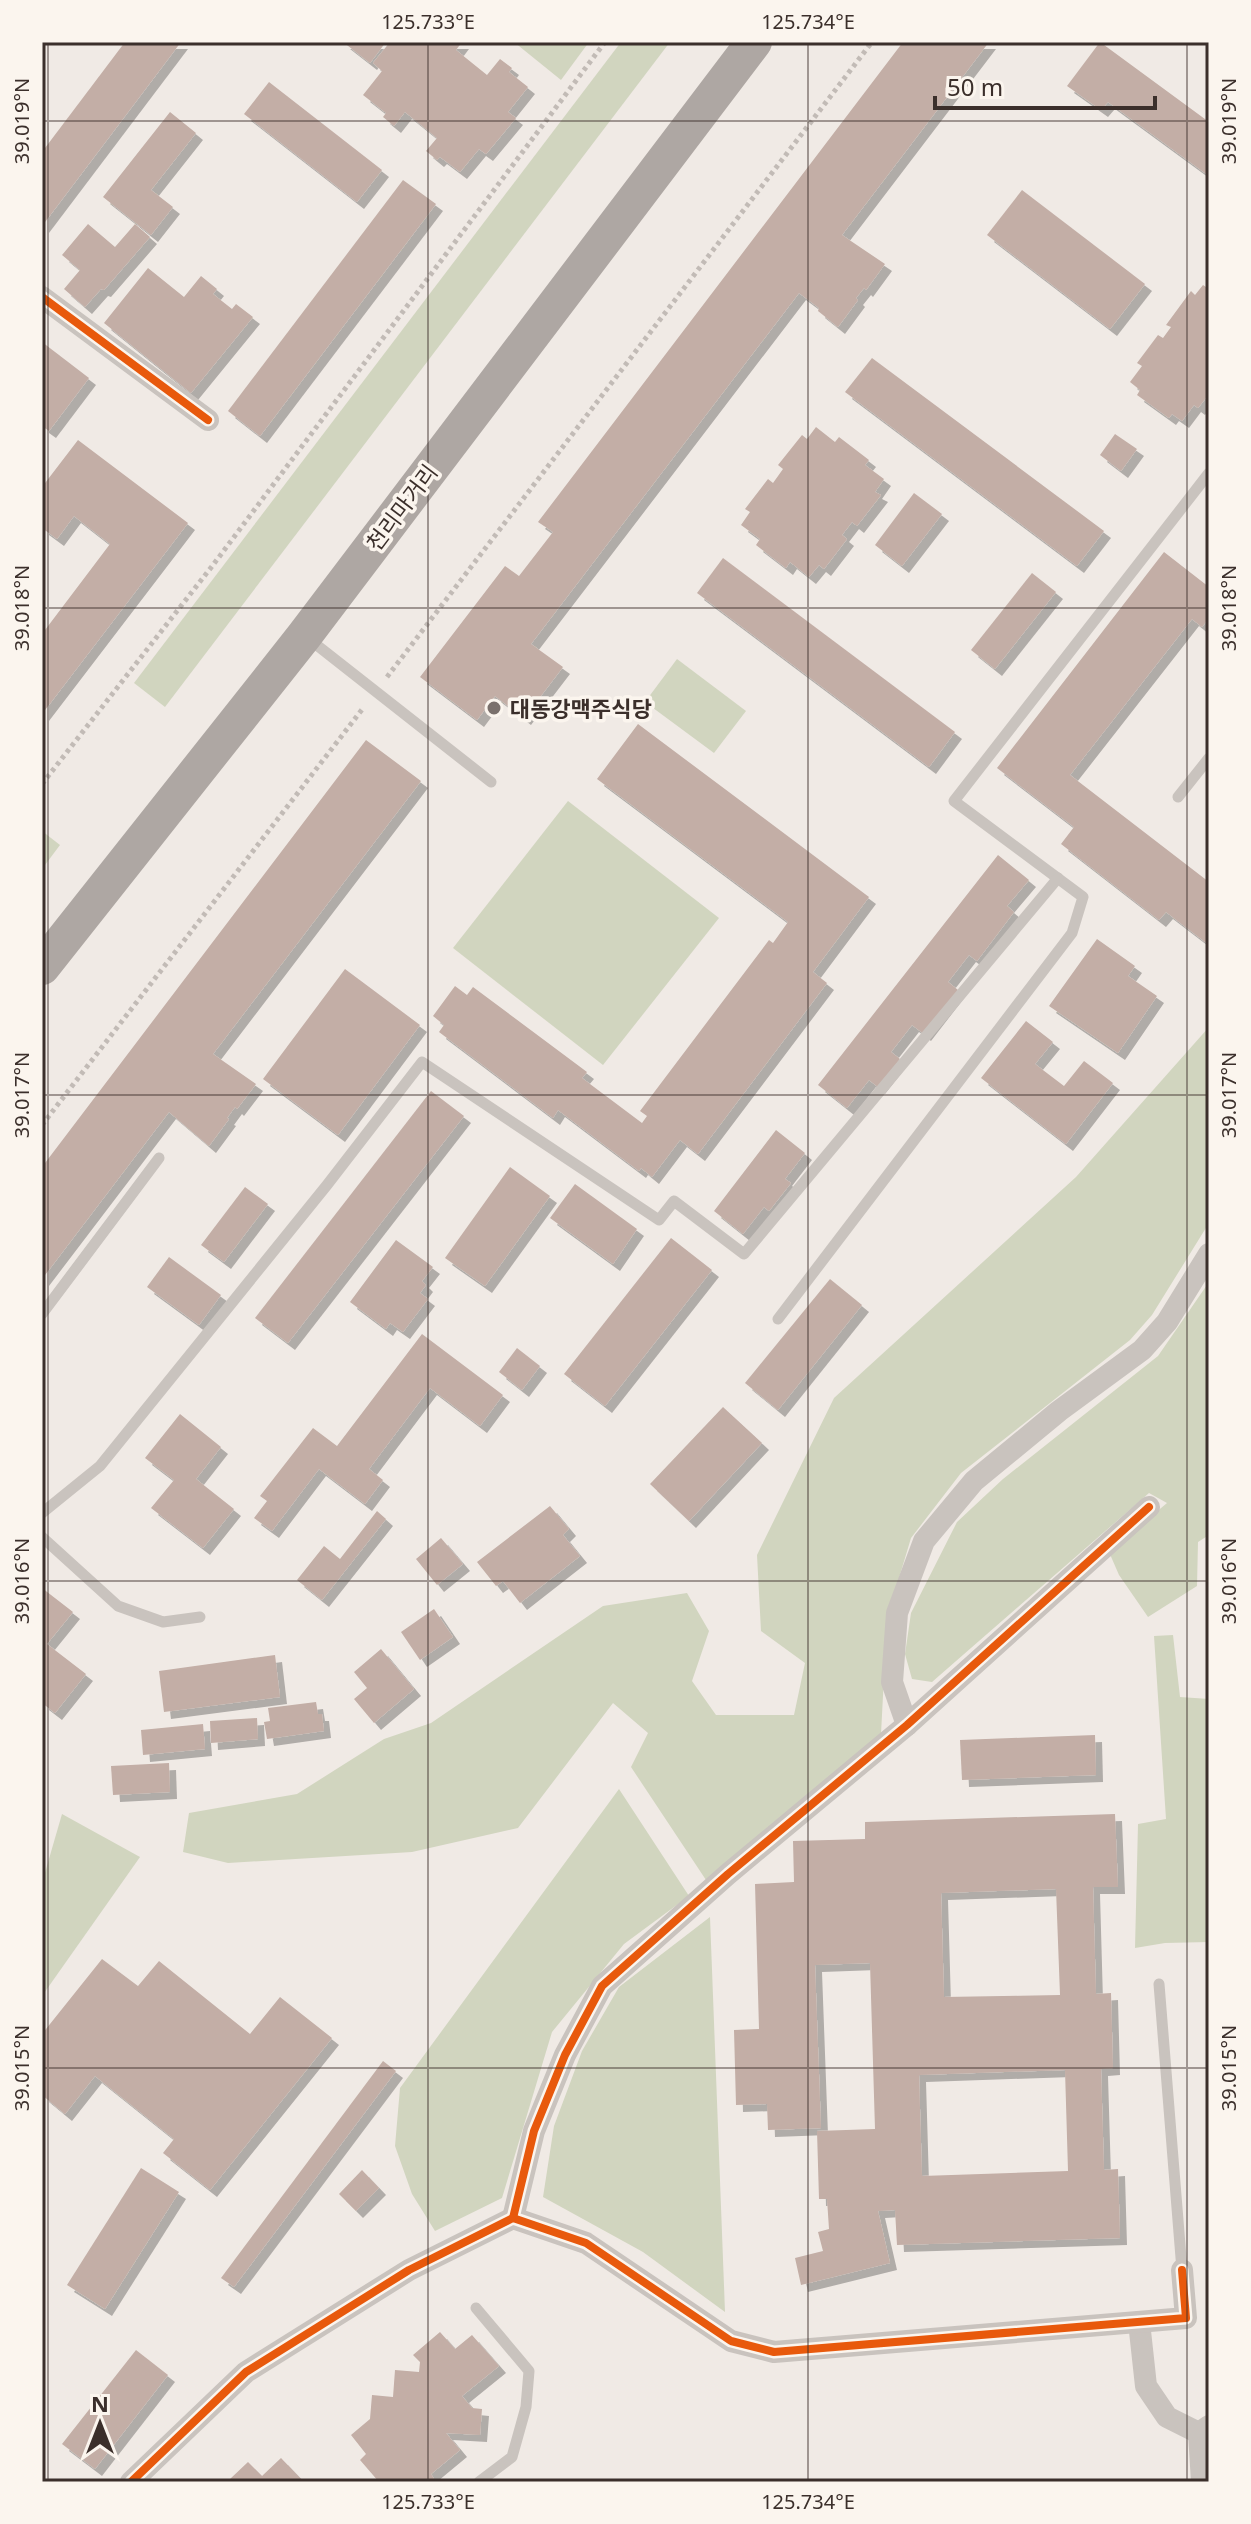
<svg xmlns="http://www.w3.org/2000/svg" width="1251" height="2524" font-family="'Noto Sans','Noto Sans KR',sans-serif">
	<defs>
		<filter id="shadow"><feDropShadow dx="7" dy="7" stdDeviation="0" flood-color="#0004"/></filter>
	</defs>
	<rect width="100%" height="100%" fill="#f0eae5"/>
	<g fill="#d1d5bf">
		<path d="M514 42H589L561 80Z"/>
		<path d="M621 42H670L165 707 134 683Z"/>
		<path d="M677 659 746 711 714 753 645 702Z"/>
		<path d="M568 801 719 918 603 1065 453 948Z"/>
		<path d="M42 831 60 845 42 869Z"/>
		<path d="M1209 1027V1223L1152 1315 1130 1340 961 1473 911 1538 887 1618 881 1734 706 1880 631 1767 648 1733 613 1703 518 1828 412 1852 228 1863 183 1852 189 1813 297 1794 384 1739 431 1723 603 1606 687 1593 709 1631 692 1681 716 1715H794L805 1663 761 1631 757 1555 834 1398 1076 1177Z"/>
		<path d="M1209 1282V1535L1198 1542 1197 1586 1148 1617 1119 1575 1109 1552 1167 1503 1149 1493 932 1682 912 1679 905 1654 911 1613 957 1522 1003 1479 1158 1356Z"/>
		<path d="M1173 1635 1180 1697 1209 1699V1942L1165 1943 1135 1948 1138 1824 1166 1819 1154 1636Z"/>
		<path d="M619 1789 689 1896 624 1944 552 2032 502 2198 435 2231 412 2194 395 2146 400 2088Z"/>
		<path d="M62 1814 140 1857 42 1996V1883Z"/>
		<path d="M710 1917 725 2312 643 2252 543 2197 554 2126 582 2051 619 1987Z"/>
	</g>
	<g fill="#c3aea6" fill-rule="evenodd" filter="url(#shadow)">
		<path d="M125 42H181L42 226V152Z"/>
		<path d="M343 42H386L370 63Z"/>
		<path d="M390 42H462L456 50 487 75 500 59 512 68 509 72 528 87 508 112 516 118 486 154 479 149 460 172 440 157 437 160 426 151 437 138 405 112 394 126 383 117 386 113 363 95 382 71 373 63Z"/>
		<path d="M903 42H989L842 235 885 264 866 290 864 288 856 298 858 300 838 327 818 311 819 308 799 293 531 644 563 667 524 718 495 696 477 720 420 677 505 566 519 576 553 532 538 522Z"/>
		<path d="M1100 42 1209 122V176L1108 102 1101 110 1067 86Z"/>
		<path d="M269 82 382 170 357 202 244 114Z"/>
		<path d="M170 112 196 133 151 190 173 207 151 235 103 197Z"/>
		<path d="M403 180 436 204 260 436 228 411Z"/>
		<path d="M1022 190 1145 284 1110 329 987 235Z"/>
		<path d="M88 224 115 247 135 224 150 237 104 290 101 289 85 307 64 289 80 270 62 255Z"/>
		<path d="M148 268 184 297 201 276 217 289 213 294 232 309 236 304 253 317 191 393 104 323Z"/>
		<path d="M1203 285 1209 289V394L1198 408 1194 405 1182 421 1172 414 1169 418 1137 395 1140 390 1130 382 1142 366 1137 363 1158 335 1163 338 1171 327 1166 325 1191 291 1195 295Z"/>
		<path d="M42 342 89 378 49 431 42 426Z"/>
		<path d="M872 358 1104 531 1077 566 845 392Z"/>
		<path d="M816 427 835 442 839 437 869 460 865 465 884 479 875 492 881 495 857 526 852 522 842 535 847 539 824 569 819 565 809 577 790 562 786 568 756 545 760 539 741 525 750 512 745 509 768 479 773 483 783 469 778 465 802 435 807 439Z"/>
		<path d="M1115 434 1137 449 1121 471 1100 455Z"/>
		<path d="M78 440 188 523 42 714V634L110 544 74 516 57 539 42 528V487Z"/>
		<path d="M914 493 942 514 902 566 875 545Z"/>
		<path d="M1164 552 1209 587V618L1202 627 1192 619 1070 775 1209 882V945L1166 912 1159 920 1061 844 1074 827 997 768Z"/>
		<path d="M723 558 955 732 929 767 697 593Z"/>
		<path d="M1032 573 1056 592 995 669 971 650Z"/>
		<path d="M638 724 869 897 813 972 827 983 698 1154 680 1140 652 1177 641 1168 639 1171 558 1110 553 1118 439 1032 444 1025 433 1016 455 986 467 995 473 987 587 1072 582 1078 642 1123 647 1116 640 1111 769 940 773 943 788 922 597 779Z"/>
		<path d="M366 740 421 781 213 1054 256 1084 237 1109 235 1107 227 1118 229 1119 209 1146 169 1112 42 1279V1167Z"/>
		<path d="M998 855 1029 880 1007 906 1014 912 977 961 969 955 948 982 958 990 924 1034 912 1025 891 1052 900 1059 878 1087 869 1080 847 1108 818 1085Z"/>
		<path d="M1097 939 1135 966 1128 976 1157 996 1118 1053 1049 1006Z"/>
		<path d="M345 969 420 1025 338 1135 263 1079Z"/>
		<path d="M1026 1021 1053 1042 1035 1064 1064 1086 1084 1061 1113 1083 1066 1144 981 1078Z"/>
		<path d="M431 1091 464 1116 288 1343 255 1318Z"/>
		<path d="M776 1130 805 1153 785 1179 791 1183 769 1211 764 1207 743 1234 714 1211Z"/>
		<path d="M510 1167 550 1196 485 1286 445 1258Z"/>
		<path d="M575 1184 637 1229 613 1264 550 1218Z"/>
		<path d="M245 1187 268 1204 224 1262 201 1245Z"/>
		<path d="M671 1238 712 1270 605 1406 564 1374Z"/>
		<path d="M396 1240 433 1267 422 1281 426 1285 420 1293 428 1299 403 1332 390 1323 386 1329 350 1302Z"/>
		<path d="M169 1257 221 1295 199 1325 147 1287Z"/>
		<path d="M830 1279 862 1305 778 1410 745 1383Z"/>
		<path d="M422 1334 503 1395 480 1426 430 1388 369 1469 383 1480 365 1504 319 1469 272 1531 254 1518 267 1501 260 1496 313 1428 337 1446Z"/>
		<path d="M517 1348 540 1366 522 1390 499 1372Z"/>
		<path d="M723 1407 762 1443 689 1521 650 1484Z"/>
		<path d="M180 1414 221 1447 196 1479 234 1509 203 1548 151 1508 174 1480 145 1458Z"/>
		<path d="M550 1506 569 1529 563 1535 580 1556 520 1603 503 1581 496 1586 477 1562Z"/>
		<path d="M377 1511 386 1519 322 1600 297 1580 324 1546 340 1559Z"/>
		<path d="M441 1538 463 1564 437 1585 416 1559Z"/>
		<path d="M42 1588 73 1612 47 1644 86 1674 55 1713 42 1703Z"/>
		<path d="M434 1609 453 1637 420 1660 401 1632Z"/>
		<path d="M381 1649 414 1689 374 1723 354 1699 367 1688 354 1672Z"/>
		<path d="M275 1655 280 1697 164 1712 159 1671Z"/>
		<path d="M316 1702 318 1714H322L324 1731 267 1739 264 1722 270 1721 268 1708Z"/>
		<path d="M257 1718 258 1739 211 1743 210 1721Z"/>
		<path d="M203 1724 205 1749 143 1755 141 1730Z"/>
		<path d="M1095 1735 1096 1775 962 1780 960 1740Z"/>
		<path d="M169 1763 170 1792 113 1795 111 1766Z"/>
		<path d="M1115 1814 1118 1887H1093L1096 1994 1111 1993 1113 2068 1101 2069 1104 2170 1118 2169 1120 2238 897 2245 895 2210 878 2211 890 2263 801 2285 795 2258 823 2251 818 2232 829 2229 827 2199H819L817 2131 875 2129 870 1963 815 1965 821 2128 768 2130 767 2104 736 2105 734 2030 759 2029 755 1884 794 1882 793 1841 865 1839V1822ZM1056 1889 1060 1995 944 1997 941 1893ZM1065 2070 1068 2171 922 2176 919 2075Z"/>
		<path d="M102 1959 138 1986 159 1961 250 2034 280 1997 332 2038 210 2190 163 2153 174 2139 95 2076 65 2114 42 2095V2034Z"/>
		<path d="M383 2061 396 2071 234 2287 221 2278Z"/>
		<path d="M141 2168 179 2192 105 2309 67 2285Z"/>
		<path d="M362 2170 379 2188 356 2211 339 2194Z"/>
		<path d="M440 2332 455 2349 472 2335 499 2366 462 2396 472 2408 482 2409 480 2435 446 2433 460 2450 431 2474 434 2479 431 2482H379L360 2460 366 2454 351 2435 370 2419 372 2395 393 2397 395 2370 419 2372 420 2362 413 2355Z"/>
		<path d="M136 2350 168 2375 95 2469 62 2444Z"/>
		<path d="M281 2458 304 2482H233L230 2479 248 2462 262 2476Z"/>
	</g>
	<g fill="none" stroke-linecap="round" stroke-linejoin="round">
		<g stroke="#c2bbb6" stroke-width="5" stroke-dasharray="4 4" stroke-linecap="butt">
			<path d="M387 677 872 42"/>
			<path d="M42 784 213 565 605 42"/>
			<path d="M42 1125 364 707"/>
		</g>
		<g stroke="#c9c3be" stroke-width="11">
			<path d="M309 639 491 782"/>
			<path d="M1178 797 1209 758"/>
			<path d="M42 1314 159 1158"/>
			<path d="M778 1319 1072 933 1083 897 954 801 1209 473"/>
			<path d="M42 1513 100 1466 327 1185 422 1062 659 1220 674 1201 744 1254 1058 878"/>
			<path d="M42 1537 118 1606 163 1622 200 1617"/>
			<path d="M1159 1984 1182 2270"/>
			<path d="M476 2308 529 2371 526 2407 512 2457 479 2482"/>
		</g>
		<g stroke="#c9c3be" stroke-width="22">
			<path d="M42 297 208 420"/>
			<path d="M907 1725 892 1682 897 1613 924 1541 974 1481 1059 1411 1142 1350 1167 1322 1209 1254"/>
			<path d="M513 2218 534 2131 565 2055 602 1986 728 1874 907 1725 1149 1507"/>
			<path d="M1139 2322 1146 2386 1167 2417 1199 2433"/>
			<path d="M131 2482 246 2372 409 2270 513 2218 586 2243 731 2341 774 2352 1186 2318 1182 2270"/>
			<path d="M1202 2482 1199 2433 1209 2426"/>
		</g>
		<path stroke="#aea7a3" stroke-width="36" d="M42 967 304 636 754 42"/>
		<defs>
			<g id="cycleway">
				<path d="M42 297 208 420"/>
				<path d="M513 2218 534 2131 565 2055 602 1986 728 1874 907 1725 1149 1507"/>
				<path d="M131 2482 246 2372 409 2270 513 2218 586 2243 731 2341 774 2352 1186 2318 1182 2270"/>
			</g>
		</defs>
		<use href="#cycleway" stroke="#fbf5ee" stroke-width="13"/>
		<use href="#cycleway" stroke="#e8590c" stroke-width="8"/>
	</g>
	<path fill="none" stroke="#3b2f2b" stroke-width="2" stroke-opacity="0.45" d="M48 42V2482M428 42V2482M808 42V2482M1187 42V2482M42 121H1209M42 608H1209M42 1095H1209M42 1581H1209M42 2068H1209"/>
	<circle fill="#7a706c" stroke="#fbf5ee" stroke-width="3" cx="494" cy="708" r="8"/>
	<g text-anchor="middle" dominant-baseline="central" stroke-width="7" stroke-linejoin="round" paint-order="stroke">
		<g font-size="22" fill="#3b2f2b" stroke="#fbf5ee">
			<text transform="translate(401 507) rotate(-53)">천리마거리</text>
		</g>
		<g font-size="22" font-weight="bold" fill="#3b2f2b" stroke="#fbf5ee" text-anchor="start">
			<text x="510" y="708">대동강맥주식당</text>
		</g>
	</g>
	<rect width="1251" height="2524" fill="none" stroke="#fbf5ee" stroke-width="88"/>
	<g transform="translate(100 2424)" stroke="#fbf5ee" stroke-width="6" paint-order="stroke">
	<path d="M0-6L14 30L0 20L-14 30Z" fill="#3b2f2b"/>
	<text y="-12" font-size="22" font-weight="bold" text-anchor="middle" fill="#3b2f2b">N</text>
	</g>
	<path d="M935 96v12h220v-12" fill="none" stroke="#3b2f2b" stroke-width="4"/>
	<text x="947" y="96" font-size="24" fill="#3b2f2b" stroke="#fbf5ee" stroke-width="6" paint-order="stroke">50 m</text>
	<rect x="44" y="44" width="1163" height="2436" fill="none" stroke="#3b2f2b" stroke-width="3"/>
	<g font-size="20" text-anchor="middle" fill="#3b2f2b">
		<text x="428" y="29">125.733°E</text>
		<text x="808" y="29">125.734°E</text>
		<text transform="translate(22 121) rotate(-90)" y="7">39.019°N</text>
		<text transform="translate(1229 121) rotate(-90)" y="7">39.019°N</text>
		<text transform="translate(22 608) rotate(-90)" y="7">39.018°N</text>
		<text transform="translate(1229 608) rotate(-90)" y="7">39.018°N</text>
		<text transform="translate(22 1095) rotate(-90)" y="7">39.017°N</text>
		<text transform="translate(1229 1095) rotate(-90)" y="7">39.017°N</text>
		<text transform="translate(22 1581) rotate(-90)" y="7">39.016°N</text>
		<text transform="translate(1229 1581) rotate(-90)" y="7">39.016°N</text>
		<text transform="translate(22 2068) rotate(-90)" y="7">39.015°N</text>
		<text transform="translate(1229 2068) rotate(-90)" y="7">39.015°N</text>
		<text x="428" y="2509">125.733°E</text>
		<text x="808" y="2509">125.734°E</text>
	</g>
</svg>
